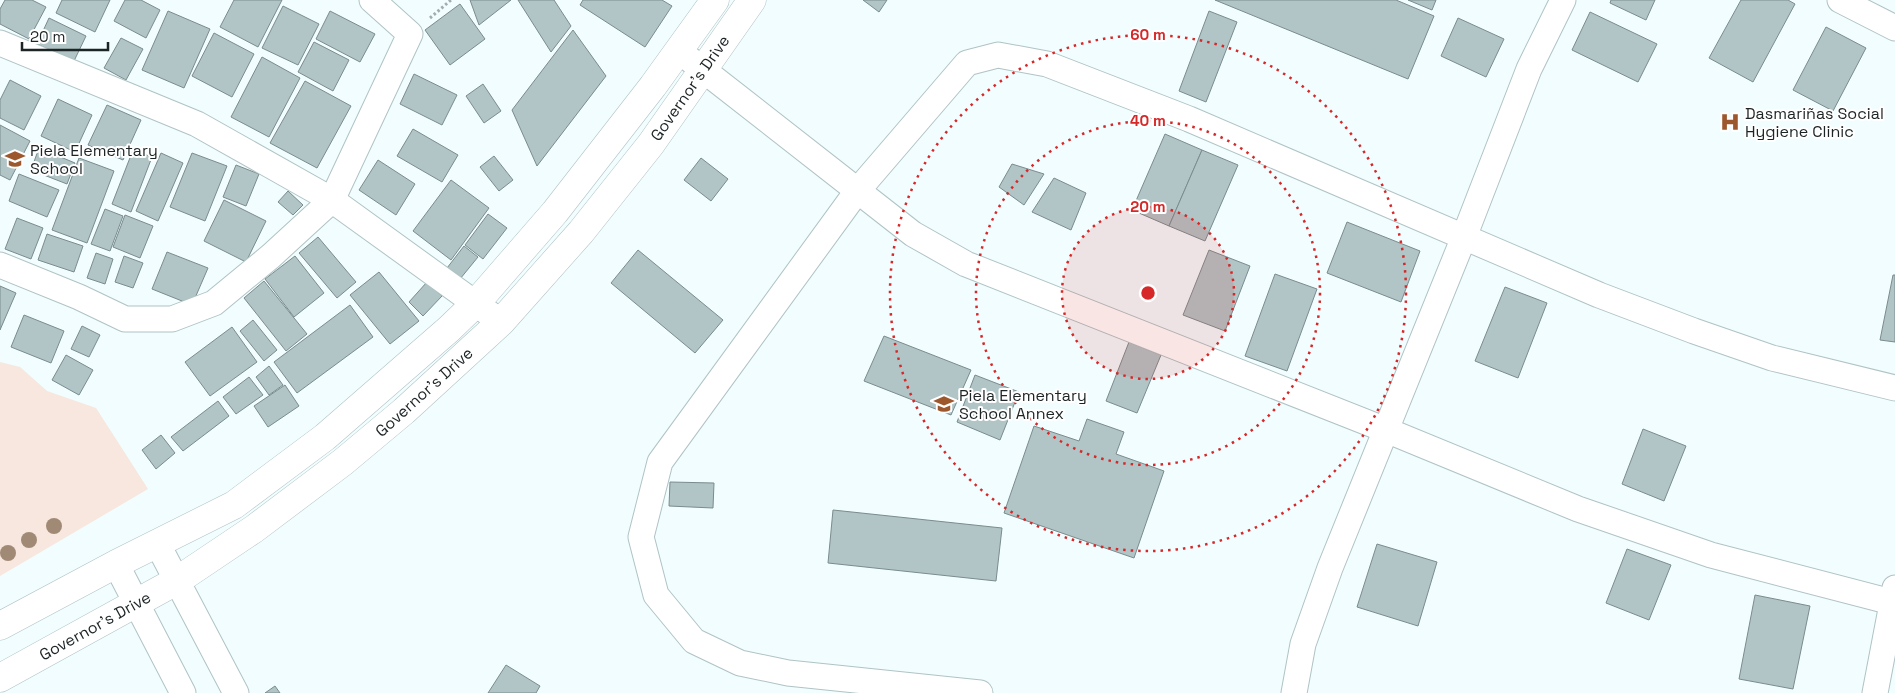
<svg xmlns="http://www.w3.org/2000/svg" width="1895" height="693" font-family="'Space Grotesk',sans-serif">
	<rect width="100%" height="100%" fill="#f1fdfe"/>
	<path fill="#f7e7de" d="M0 362 20 367 47 391 96 408 148 489 0 576Z"/>
	<g fill="#b1c4c6" stroke="#7a8c8e">
		<path d="M5 0H32L46 7 29 39 0 24V9Z"/>
		<path d="M62 0H110L95 32 56 13Z"/>
		<path d="M125 0H141L160 10 146 38 114 21Z"/>
		<path d="M234 0H282L258 47 220 27Z"/>
		<path d="M470 0H511L479 25Z"/>
		<path d="M518 0H554L571 26 551 52Z"/>
		<path d="M583 0H662L672 6 645 47 580 5Z"/>
		<path d="M863 0H887L879 12Z"/>
		<path d="M1215 0H1396L1434 16 1408 79Z"/>
		<path d="M1408 0H1436L1432 10Z"/>
		<path d="M1611 0H1655L1646 20 1610 3Z"/>
		<path d="M1741 0H1788L1795 4 1753 82 1709 58Z"/>
		<path d="M460 4 485 39 450 65 425 30Z"/>
		<path d="M283 6 319 24 298 65 262 48Z"/>
		<path d="M168 11 210 29 184 88 142 70Z"/>
		<path d="M330 11 375 34 360 62 316 39Z"/>
		<path d="M1209 11 1237 22 1206 102 1179 91Z"/>
		<path d="M1590 12 1657 44 1638 82 1572 50Z"/>
		<path d="M49 18 86 36 74 61 37 44Z"/>
		<path d="M1458 18 1504 39 1486 77 1441 56Z"/>
		<path d="M1826 27 1866 48 1833 111 1793 90Z"/>
		<path d="M573 30 606 76 537 166 512 110Z"/>
		<path d="M214 33 254 54 232 97 192 76Z"/>
		<path d="M121 38 143 49 126 80 104 68Z"/>
		<path d="M314 42 349 60 333 91 298 72Z"/>
		<path d="M262 57 300 78 269 137 231 117Z"/>
		<path d="M414 74 457 95 442 125 400 104Z"/>
		<path d="M10 80 41 96 24 130 0 118V100Z"/>
		<path d="M305 81 351 106 317 168 270 143Z"/>
		<path d="M483 84 501 111 484 123 466 96Z"/>
		<path d="M58 99 92 115 75 152 41 136Z"/>
		<path d="M107 105 141 120 123 160 88 145Z"/>
		<path d="M0 125 30 141 10 180 0 175Z"/>
		<path d="M413 129 458 155 442 182 397 156Z"/>
		<path d="M1165 134 1202 150 1169 226 1132 210Z"/>
		<path d="M39 148 75 163 67 184 31 170Z"/>
		<path d="M133 150 152 157 131 212 112 204Z"/>
		<path d="M1202 150 1238 165 1205 241 1169 226Z"/>
		<path d="M161 153 183 163 158 221 136 211Z"/>
		<path d="M192 153 227 166 205 221 170 207Z"/>
		<path d="M494 156 513 180 499 191 480 167Z"/>
		<path d="M79 158 114 171 87 243 52 230Z"/>
		<path d="M701 158 728 179 711 201 684 180Z"/>
		<path d="M378 160 415 184 396 215 359 190Z"/>
		<path d="M1012 164 1044 174 1024 205 999 187Z"/>
		<path d="M236 165 259 174 246 206 223 197Z"/>
		<path d="M19 174 59 190 47 217 9 201Z"/>
		<path d="M1054 178 1086 193 1071 230 1032 212Z"/>
		<path d="M451 180 489 208 451 260 413 231Z"/>
		<path d="M288 191 303 205 293 215 278 202Z"/>
		<path d="M224 200 266 221 246 262 204 241Z"/>
		<path d="M105 209 123 216 110 251 91 244Z"/>
		<path d="M488 214 507 228 483 259 465 245Z"/>
		<path d="M125 215 153 226 140 258 113 247Z"/>
		<path d="M17 218 43 228 31 259 5 249Z"/>
		<path d="M1347 222 1420 251 1401 302 1327 273Z"/>
		<path d="M47 234 83 246 74 272 38 260Z"/>
		<path d="M318 237 356 282 337 298 299 253Z"/>
		<path d="M464 246 478 257 460 279 447 268Z"/>
		<path d="M638 250 723 320 695 353 611 283Z"/>
		<path d="M1209 250 1250 266 1225 331 1183 315Z"/>
		<path d="M167 252 208 268 192 305 152 289Z"/>
		<path d="M96 253 113 259 105 284 87 278Z"/>
		<path d="M124 256 143 263 133 288 115 282Z"/>
		<path d="M295 256 324 293 294 317 265 279Z"/>
		<path d="M379 272 419 321 390 344 350 295Z"/>
		<path d="M1275 274 1317 289 1287 371 1245 356Z"/>
		<path d="M1893 275H1895V342L1880 340Z"/>
		<path d="M264 281 307 334 286 351 244 298Z"/>
		<path d="M427 282 442 296 423 316 409 302Z"/>
		<path d="M0 286 16 293 0 330Z"/>
		<path d="M1505 287 1547 303 1518 378 1475 361Z"/>
		<path d="M350 305 373 337 297 393 274 362Z"/>
		<path d="M24 315 64 331 51 363 11 347Z"/>
		<path d="M253 320 277 350 264 361 240 331Z"/>
		<path d="M82 326 100 335 89 357 71 349Z"/>
		<path d="M232 327 257 362 210 396 185 362Z"/>
		<path d="M884 336 971 370 951 415 864 381Z"/>
		<path d="M1129 342 1161 355 1137 413 1106 401Z"/>
		<path d="M66 355 93 370 79 395 52 380Z"/>
		<path d="M269 366 283 385 269 395 256 377Z"/>
		<path d="M975 375 1019 392 1000 440 957 422Z"/>
		<path d="M249 377 263 395 236 414 223 397Z"/>
		<path d="M285 385 299 406 268 427 254 406Z"/>
		<path d="M218 401 229 416 183 451 171 437Z"/>
		<path d="M1087 419 1124 432 1116 454 1164 471 1134 558 1004 513 1034 426 1079 441Z"/>
		<path d="M1643 429 1686 446 1664 501 1622 484Z"/>
		<path d="M161 435 175 453 156 469 142 450Z"/>
		<path d="M670 482 714 483 713 508 669 506Z"/>
		<path d="M833 510 1002 528 996 581 828 563Z"/>
		<path d="M1377 544 1437 562 1418 626 1357 607Z"/>
		<path d="M1627 549 1671 565 1649 620 1606 603Z"/>
		<path d="M1755 595 1810 606 1793 689 1739 679Z"/>
		<path d="M506 665 540 686 536 693H488Z"/>
		<path d="M275 686 280 693H265Z"/>
	</g>
	<g fill="none" stroke-linecap="round" stroke-linejoin="round">
		<defs>
			<g id="minor">
				<path d="M1840 0 1895 28"/>
				<path d="M0 43 197 124 332 200 501 322"/>
				<path d="M679 51 913 234 966 264 1386 430 1578 509 1711 555 1895 603"/>
				<path d="M0 265 79 297 125 319H172L214 303 271 256 332 200 410 34 372 0"/>
				<path d="M157 543 236 693"/>
				<path d="M116 564 183 693"/>
				<path d="M980 693 788 673 740 663 694 641 656 595 641 537 660 462 858 190 967 63 998 55 1047 64 1189 119 1599 295 1694 331 1772 358 1895 388"/>
				<path d="M1294 693 1303 644 1330 568 1464 237 1529 69 1563 0"/>
				<path d="M1875 693 1895 588"/>
			</g>
			<g id="trunk">
				<path d="M0 626 116 564 234 505 325 437 449 329 476 303 555 212 653 86 715 0"/>
				<path d="M0 678 178 580 254 529 343 462 404 411 501 322 581 232 651 144 752 0"/>
			</g>
		</defs>
		<use href="#minor" stroke="#b0c3c5" stroke-width="27"/>
		<use href="#trunk" stroke="#b0c3c5" stroke-width="29"/>
		<path stroke="#a2adae" stroke-width="3" stroke-dasharray="2.5 2.5" stroke-linecap="butt" d="M430 18 451 0"/>
		<use href="#minor" stroke="#fff" stroke-width="25"/>
		<use href="#trunk" stroke="#fff" stroke-width="28"/>
	</g>
	<g fill="#a18a75">
		<circle cx="54" cy="526" r="8"/>
		<circle cx="29" cy="540" r="8"/>
		<circle cx="8" cy="553" r="8"/>
	</g>
	<circle cx="1148" cy="293" r="86" fill="#d62828" fill-opacity=".12"/>
	<g fill="none" stroke="#d62828" stroke-width="2.5" stroke-dasharray="2.5 5">
		<circle cx="1148" cy="293" r="86"/>
		<circle cx="1148" cy="293" r="172"/>
		<circle cx="1148" cy="293" r="258"/>
	</g>
	<defs>
		<symbol id="hospital-bare" viewBox="-9 -9 18 18"><path d="M-5-5h3v3.5h4V-5h3V5h-3V1.5h-4V5h-3Z" fill="#9d572d" stroke="#fff" stroke-width="2.5" paint-order="stroke"/></symbol>
		<symbol id="school-bare" viewBox="-9 -9 18 18"><path d="M0-5L7-2L0 1L-7-2ZM-4 1L0 2.5L4 1V4Q0 6-4 4Z" fill="#9d572d" stroke="#fff" stroke-width="2.5" paint-order="stroke"/></symbol>
	</defs>
	<g fill-rule="evenodd">
		<use href="#hospital-bare" x="1716" y="108" width="28" height="28"/>
		<use href="#school-bare" x="1" y="145" width="28" height="28"/>
		<use href="#school-bare" x="930" y="390" width="28" height="28"/>
	</g>
	<g text-anchor="middle" dominant-baseline="central" stroke-width="4" stroke-linejoin="round" paint-order="stroke">
		<g font-size="16" fill="#1d2425" stroke="#fff">
			<text transform="translate(690 88) rotate(-55)">Governor's Drive</text>
			<text transform="translate(424 392) rotate(-42)">Governor's Drive</text>
			<text transform="translate(95 626) rotate(-29)">Governor's Drive</text>
		</g>
		<g font-size="16" fill="#1d2425" stroke="#fff" text-anchor="start">
			<text x="1745" y="113">Dasmariñas Social<tspan x="1745" dy="18">Hygiene Clinic</tspan></text>
			<text x="30" y="150">Piela Elementary<tspan x="30" dy="18">School</tspan></text>
			<text x="959" y="395">Piela Elementary<tspan x="959" dy="18">School Annex</tspan></text>
		</g>
	</g>
	<circle cx="1148" cy="293" r="8" fill="#d62828" stroke="#fff" stroke-width="2.5"/>
	<g font-size="15" text-anchor="middle" font-weight="bold" fill="#d62828" stroke="#fff" stroke-width="4" stroke-linejoin="round" paint-order="stroke">
		<text x="1148" y="40">60 m</text>
		<text x="1148" y="126">40 m</text>
		<text x="1148" y="212">20 m</text>
	</g>
	<path d="M22 42v8h86v-8" fill="none" stroke="#1d2425" stroke-width="2.5"/>
	<text x="30" y="42" font-size="15" fill="#1d2425" stroke="#ffffff" stroke-width="4" paint-order="stroke">20 m</text>
</svg>
